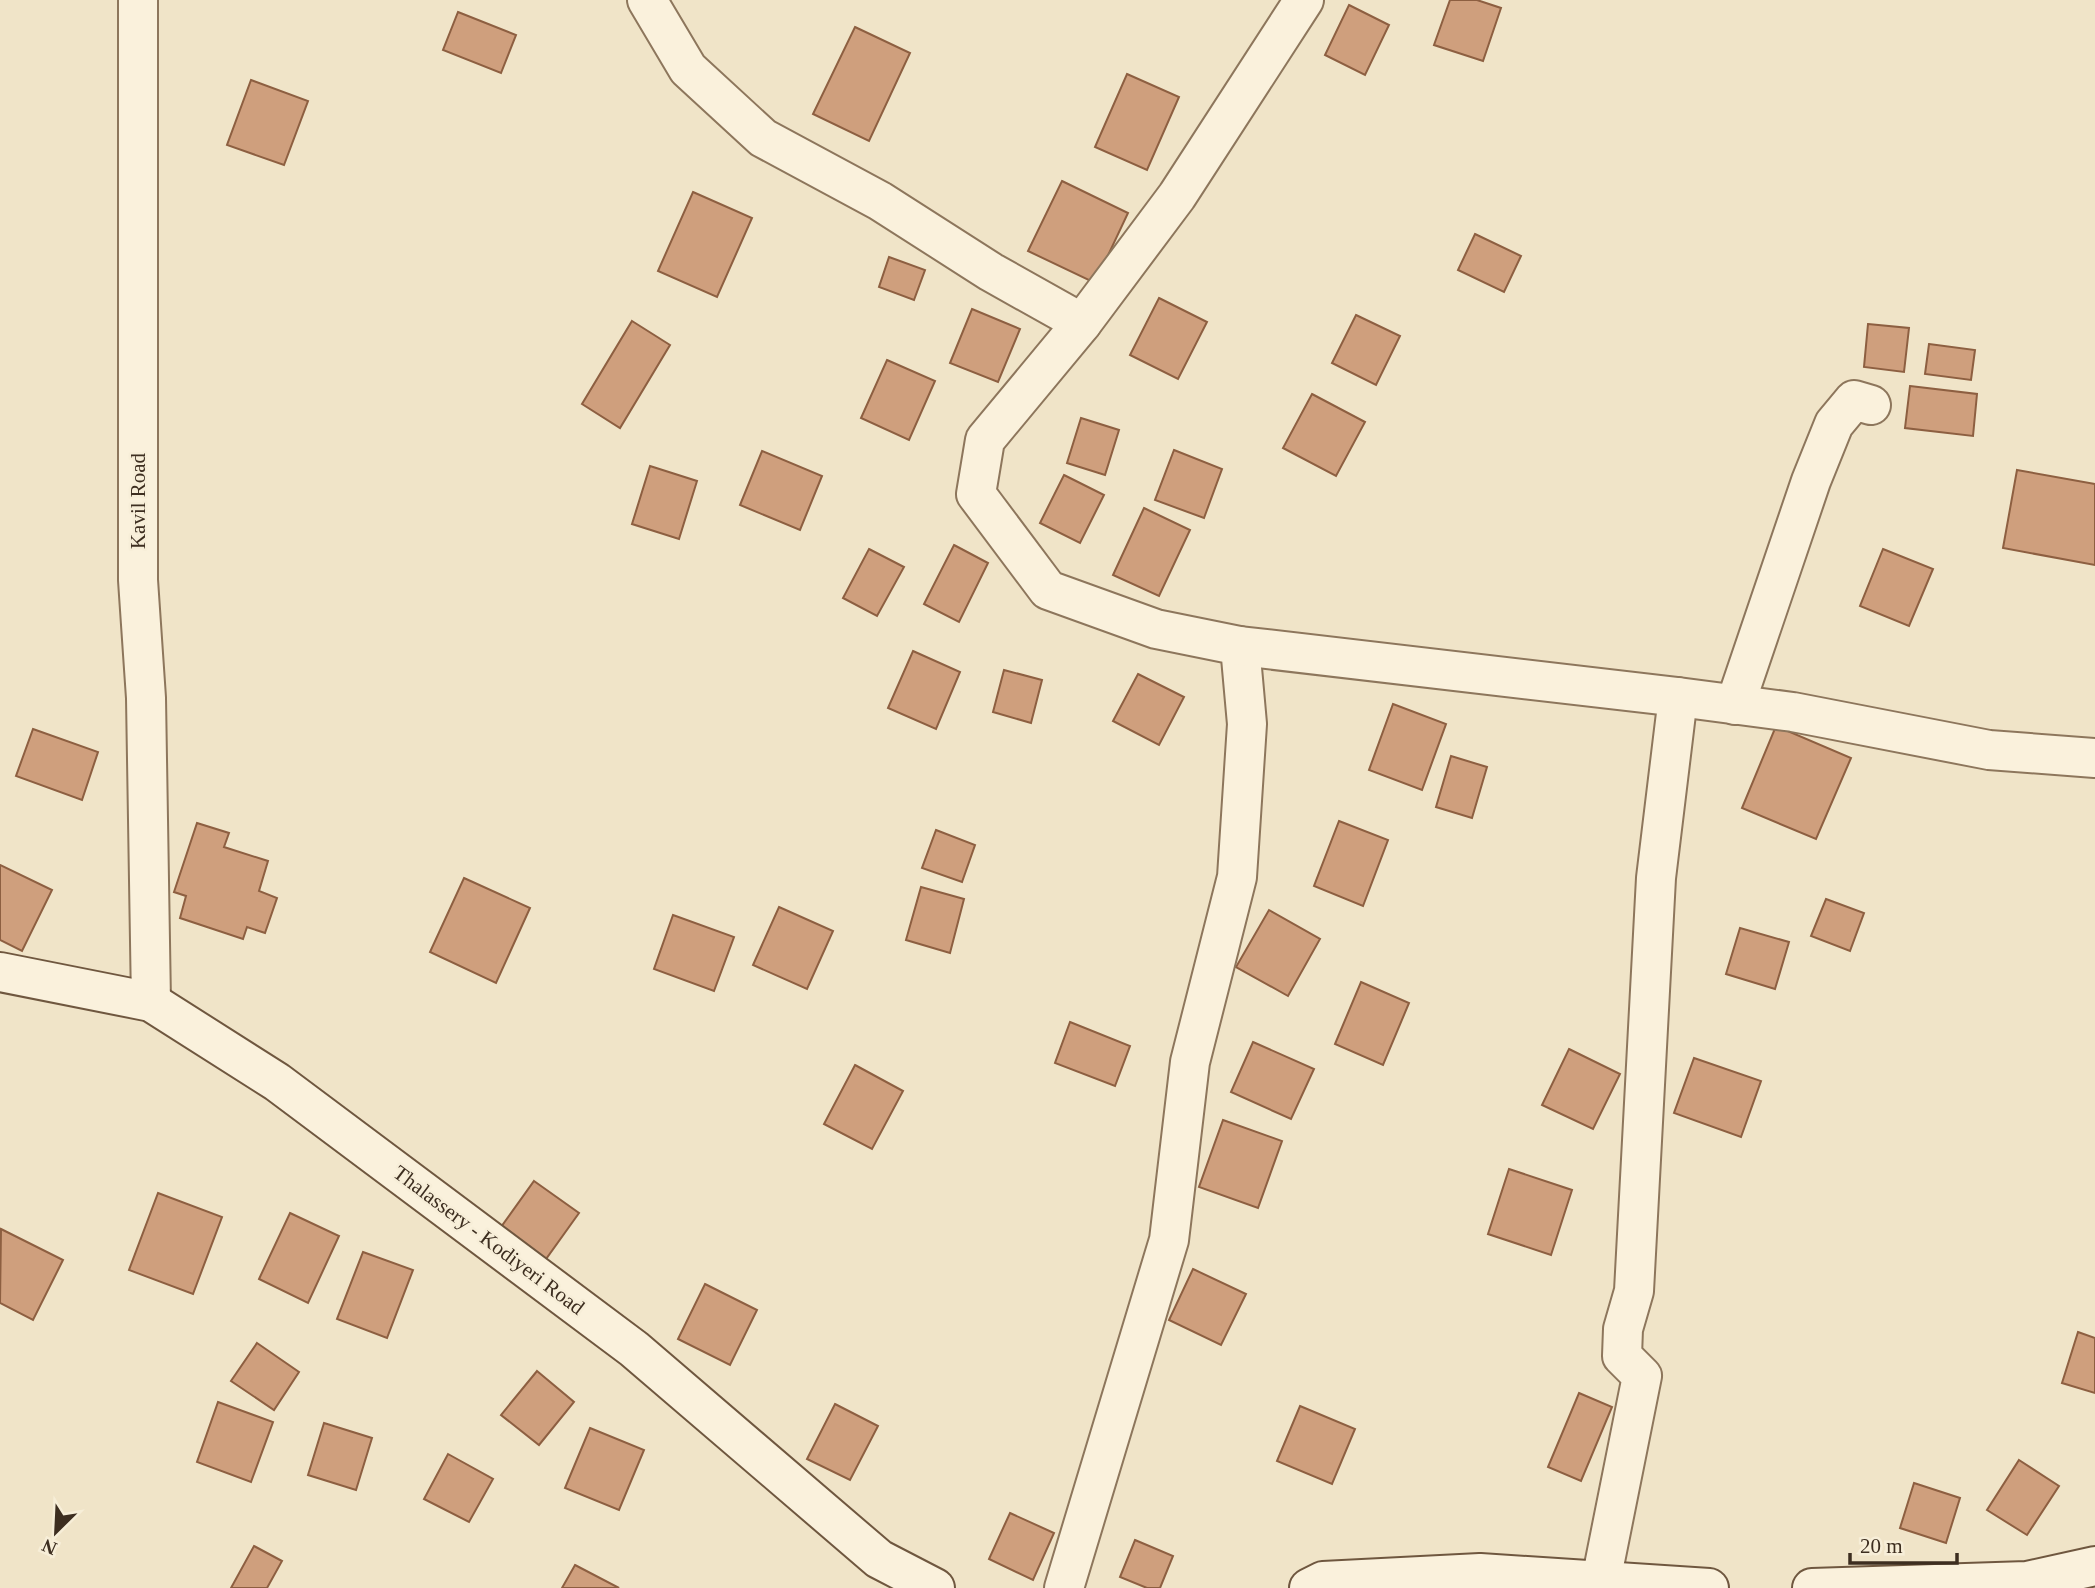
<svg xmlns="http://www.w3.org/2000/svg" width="2095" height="1588" font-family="'Times New Roman',serif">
	<rect width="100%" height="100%" fill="#f0e4c8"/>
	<g fill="#cf9f7d" stroke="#8d5f41" stroke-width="2">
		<path d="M1450 0H1477L1501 8 1483 61 1434 45Z"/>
		<path d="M1349 5 1389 25 1365 75 1325 55Z"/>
		<path d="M458 12 516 35 501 73 443 50Z"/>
		<path d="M855 27 910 53 869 141 813 114Z"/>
		<path d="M1127 74 1179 97 1147 170 1095 147Z"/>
		<path d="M251 80 308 101 284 165 227 145Z"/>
		<path d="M1062 181 1128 213 1095 283 1028 251Z"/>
		<path d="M693 192 752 218 717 297 658 271Z"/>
		<path d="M1475 234 1521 256 1504 292 1458 270Z"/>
		<path d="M889 257 925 270 914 300 879 287Z"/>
		<path d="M1159 298 1207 322 1178 379 1130 355Z"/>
		<path d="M972 309 1020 329 998 382 950 363Z"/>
		<path d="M1356 315 1400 336 1376 385 1332 363Z"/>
		<path d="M632 321 670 345 620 428 582 404Z"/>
		<path d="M1868 324 1909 328 1904 372 1864 367Z"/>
		<path d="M1929 344 1975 350 1971 380 1925 374Z"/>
		<path d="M887 360 935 381 909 440 861 418Z"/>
		<path d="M1910 386 1977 394 1973 436 1905 428Z"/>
		<path d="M1312 394 1365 422 1336 476 1283 448Z"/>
		<path d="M1081 418 1119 430 1105 475 1067 463Z"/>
		<path d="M1174 450 1222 469 1204 518 1155 500Z"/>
		<path d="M762 451 822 476 800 530 740 505Z"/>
		<path d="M650 466 697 481 679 539 632 524Z"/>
		<path d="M2017 470 2095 484V565L2003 548Z"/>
		<path d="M1064 475 1104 495 1080 543 1040 523Z"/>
		<path d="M1144 508 1190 530 1159 596 1113 575Z"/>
		<path d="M954 545 988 563 959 622 924 604Z"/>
		<path d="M869 549 904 567 877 616 843 598Z"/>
		<path d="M1883 549 1933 569 1909 626 1860 606Z"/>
		<path d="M913 651 960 672 936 729 888 708Z"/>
		<path d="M1004 670 1042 680 1031 723 993 712Z"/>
		<path d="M1138 674 1184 697 1159 745 1113 721Z"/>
		<path d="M1393 704 1446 724 1422 790 1369 770Z"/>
		<path d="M1776 726 1851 758 1816 839 1742 808Z"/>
		<path d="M33 729 98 752 82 800 16 776Z"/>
		<path d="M1451 756 1487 767 1472 818 1436 807Z"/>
		<path d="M1339 821 1388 840 1363 906 1314 886Z"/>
		<path d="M197 823 229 833 224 847 268 861 259 891 277 898 265 933 247 927 243 939 180 918 186 896 174 892Z"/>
		<path d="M936 830 975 845 962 882 922 868Z"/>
		<path d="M0 865 52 890 22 951 0 940Z"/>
		<path d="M464 878 530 908 496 983 430 952Z"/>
		<path d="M921 887 964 899 950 953 906 940Z"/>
		<path d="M1826 899 1864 913 1850 951 1811 936Z"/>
		<path d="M779 907 833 931 807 989 753 965Z"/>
		<path d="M1269 910 1320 939 1288 996 1236 967Z"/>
		<path d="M673 915 734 937 714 991 654 969Z"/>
		<path d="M1740 928 1789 942 1775 989 1726 974Z"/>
		<path d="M1361 982 1409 1003 1383 1065 1335 1044Z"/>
		<path d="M1070 1022 1130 1046 1115 1086 1055 1063Z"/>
		<path d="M1253 1042 1314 1069 1291 1119 1231 1092Z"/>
		<path d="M1569 1049 1620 1074 1593 1129 1542 1105Z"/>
		<path d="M1694 1058 1761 1081 1741 1137 1674 1113Z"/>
		<path d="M855 1065 903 1091 872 1149 824 1124Z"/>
		<path d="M1223 1120 1282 1141 1258 1208 1199 1187Z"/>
		<path d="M1509 1169 1572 1190 1551 1255 1488 1234Z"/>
		<path d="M534 1181 579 1213 546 1259 501 1227Z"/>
		<path d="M158 1193 222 1217 193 1294 129 1270Z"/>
		<path d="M290 1213 339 1236 308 1303 259 1279Z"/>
		<path d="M1 1229 63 1260 33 1320 0 1303Z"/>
		<path d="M363 1252 413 1270 387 1338 337 1319Z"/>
		<path d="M1193 1269 1246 1294 1221 1345 1169 1320Z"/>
		<path d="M705 1284 757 1310 730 1365 678 1339Z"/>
		<path d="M2078 1332 2095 1338V1393L2062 1383Z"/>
		<path d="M257 1343 299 1372 274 1410 231 1381Z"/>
		<path d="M537 1371 574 1402 539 1445 501 1415Z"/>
		<path d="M1579 1393 1612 1407 1581 1481 1548 1467Z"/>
		<path d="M218 1402 273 1422 251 1482 197 1462Z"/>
		<path d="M835 1404 878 1426 850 1480 807 1459Z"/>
		<path d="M1300 1406 1355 1429 1332 1484 1277 1461Z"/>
		<path d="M324 1423 372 1438 356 1490 308 1475Z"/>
		<path d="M590 1428 644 1450 619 1510 565 1488Z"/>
		<path d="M448 1454 493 1479 469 1522 424 1499Z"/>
		<path d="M2019 1460 2059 1486 2027 1535 1987 1510Z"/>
		<path d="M1914 1483 1960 1498 1946 1543 1900 1528Z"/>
		<path d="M1010 1513 1054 1533 1033 1580 989 1559Z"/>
		<path d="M1135 1540 1173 1556 1160 1588H1147L1120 1577Z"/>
		<path d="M254 1546 282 1561 267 1588H231Z"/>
		<path d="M575 1565 619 1588H562Z"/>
	</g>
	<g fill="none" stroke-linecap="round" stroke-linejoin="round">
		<defs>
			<g id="street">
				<path d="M138 0V580L146 698 151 1002"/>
				<path d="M647 0 688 69 763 138 880 201 991 272 1082 323 985 440 976 494 1048 590 1156 629 1240 646 1247 724 1237 877 1190 1062 1169 1240 1064 1588"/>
				<path d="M1082 323 1177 196 1304 0"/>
				<path d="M1240 646 1678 697 1793 712 1989 750 2095 758"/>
				<path d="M1735 705 1811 481 1834 424 1854 400 1871 405"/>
				<path d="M1601 1581 1642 1376 1622 1356 1623 1329 1634 1291 1656 878 1678 697"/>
			</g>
			<g id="secondary">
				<path d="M0 972 151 1002 277 1082 634 1349 879 1559 935 1588"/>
				<path d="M1309 1588 1323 1581 1480 1573 1709 1588"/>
				<path d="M1812 1588 2027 1581 2095 1566"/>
			</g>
		</defs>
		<use href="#street" stroke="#8d765c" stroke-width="42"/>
		<use href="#secondary" stroke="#6f573f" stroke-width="42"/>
		<use href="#street" stroke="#faf1dc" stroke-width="38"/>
		<use href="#secondary" stroke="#faf1dc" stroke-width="38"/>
	</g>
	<g text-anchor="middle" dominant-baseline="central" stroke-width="5" stroke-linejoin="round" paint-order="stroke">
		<g font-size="21" fill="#3d2e20" stroke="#f7eed8">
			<text transform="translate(138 501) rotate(-90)">Kavil Road</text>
			<text transform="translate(489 1240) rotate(37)">Thalassery - Kodiyeri Road</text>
		</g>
	</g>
	<g transform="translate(56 1532) rotate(204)" stroke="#f7eed8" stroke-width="5" paint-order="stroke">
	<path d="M0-5L12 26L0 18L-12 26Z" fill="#3d2e20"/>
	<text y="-10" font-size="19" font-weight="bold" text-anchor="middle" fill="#3d2e20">N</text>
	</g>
	<path d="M1850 1553v10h107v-10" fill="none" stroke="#3d2e20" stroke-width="3.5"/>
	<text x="1860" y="1553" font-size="21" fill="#3d2e20" stroke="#f7eed8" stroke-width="5" paint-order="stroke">20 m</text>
</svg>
